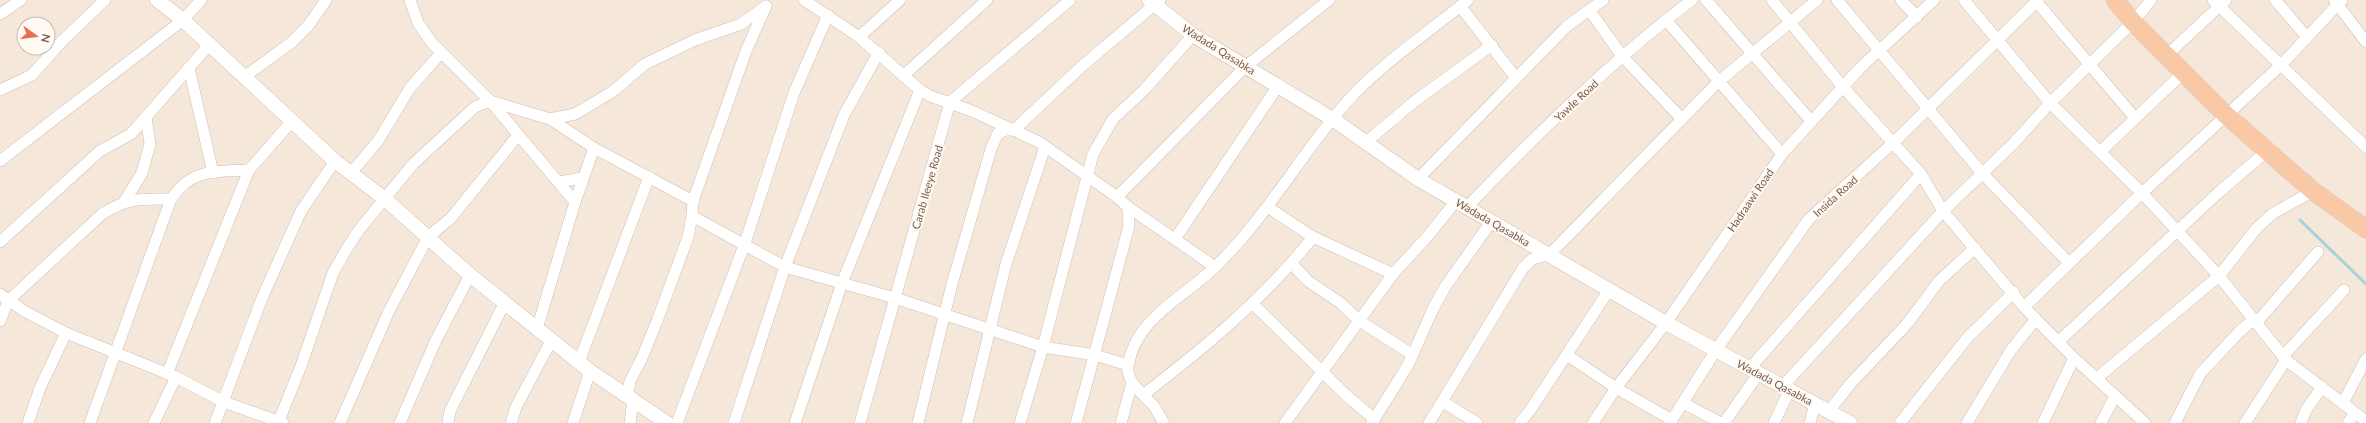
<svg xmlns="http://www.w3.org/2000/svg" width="2366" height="423" font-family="Lato,sans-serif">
	<rect width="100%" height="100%" fill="#fdf6ec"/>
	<path fill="#f5e8da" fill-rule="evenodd" d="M0 0H2366V423H0ZM24 24H48V48H24Z"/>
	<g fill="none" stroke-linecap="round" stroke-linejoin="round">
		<path stroke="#a5d3da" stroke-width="3" d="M2300 220 2366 284"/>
		<defs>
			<g id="minor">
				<path d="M410 0 418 23 432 43 490 101 575 202"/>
				<path d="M804 0 859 37 920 90 930 96 972 111 1039 142 1117 197 1128 207 1215 267"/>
				<path d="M1706 0 1811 121"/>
				<path d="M1772 0 1843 87 1921 174 1943 211 2024 307 2074 358 2145 423"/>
				<path d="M1837 0 1982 173 2069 263"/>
				<path d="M1901 0 1917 17"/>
				<path d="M1964 0 2050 103 2142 193 2219 276 2286 360 2366 421"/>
				<path d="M2035 0 2135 118"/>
				<path d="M2213 0 2366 147"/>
				<path d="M2275 0 2307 37"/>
				<path d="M2334 0 2366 42"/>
				<path d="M1460 6 1516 78"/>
				<path d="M1590 11 1622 56 1682 119"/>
				<path d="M0 14 21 0"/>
				<path d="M1666 20 1782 154"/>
				<path d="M859 37 900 0"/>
				<path d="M2166 56 2226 0"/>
				<path d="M189 68 213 173"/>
				<path d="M903 76 987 0"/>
				<path d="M244 77 292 42 308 26 326 0"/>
				<path d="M0 90 32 75 62 41 105 0"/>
				<path d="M550 119 594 148 693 201"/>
				<path d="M1366 142 1415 101 1492 45"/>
				<path d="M2100 152 2184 72"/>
				<path d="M0 161 183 20 201 0"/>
				<path d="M351 173 378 141 410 88 441 53"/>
				<path d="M1418 179 1567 26 1603 0"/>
				<path d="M559 182 583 178"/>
				<path d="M1117 197 1245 67 1329 0"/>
				<path d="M124 202 142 173 150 144 146 117"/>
				<path d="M1467 207C1537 134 1611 61 1692 0"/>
				<path d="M1269 208 1313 237 1393 274"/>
				<path d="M692 216 785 267 895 298 1043 347 1095 355 1128 365"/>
				<path d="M1175 239 1278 86"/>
				<path d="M0 242 100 151 131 134 209 45"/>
				<path d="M1292 264 1308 281 1342 304 1358 320 1413 355"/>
				<path d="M0 294 24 311 66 333 176 377 224 402 283 423"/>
				<path d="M1252 303 1347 396 1374 419"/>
				<path d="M2024 307 2142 193 2281 65 2342 0"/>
				<path d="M0 321 8 301 102 214C129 197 141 199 171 199"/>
				<path d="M2256 323 2318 252"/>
				<path d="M537 329 575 202 594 148"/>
				<path d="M2059 341 2218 193 2267 151"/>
				<path d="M1567 355 1616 388 1672 420"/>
				<path d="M2283 356 2344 290"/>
				<path d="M579 362 649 177"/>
				<path d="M1750 368 1921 174"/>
				<path d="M167 374 249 170 292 121"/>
				<path d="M2097 378 2219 276 2256 229 2272 214 2313 191"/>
				<path d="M1783 386 1943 211 2013 144 2050 103 2133 22 2151 0"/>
				<path d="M1143 395C1204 348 1265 298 1313 237"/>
				<path d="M1443 402 1477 423"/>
				<path d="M1683 403 1721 423"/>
				<path d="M2343 403 2366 359"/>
				<path d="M1829 411 1851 383 1907 324 1939 281 1975 248"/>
				<path d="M28 423 40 388 66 333"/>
				<path d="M90 423 171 199C192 168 215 172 249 170"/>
				<path d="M154 423 176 377"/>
				<path d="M215 423 262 298 301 211 335 161"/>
				<path d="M278 423 301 366 333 273 346 250 359 230 413 164 475 107 490 101 550 119 575 114 612 92 645 64 695 40 741 24 766 6"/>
				<path d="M340 423 389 311 428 237 451 218 518 135"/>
				<path d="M400 423 436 340 470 275"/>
				<path d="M448 423 450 411 505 302"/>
				<path d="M511 423 516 407 551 341"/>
				<path d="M573 423 590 371"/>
				<path d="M630 423 633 400 628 392 630 381 642 358 657 321 688 237 692 216 693 201 746 51 766 6"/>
				<path d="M677 423 745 243 794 93 828 15"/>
				<path d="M734 423 785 267 844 115 879 52"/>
				<path d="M795 423 842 283 920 90"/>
				<path d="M860 423 950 102 1070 0"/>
				<path d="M918 423 952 284 991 149 998 133 1006 130H1014L1081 67 1160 0"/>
				<path d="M967 423 1006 264 1045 147"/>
				<path d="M1020 423 1043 347 1093 154 1113 119 1144 90 1193 35"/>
				<path d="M1076 423 1129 226 1128 207"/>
				<path d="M1121 423 1132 383"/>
				<path d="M1164 423C1160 417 1157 410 1153 405 1143 394 1126 382 1128 366 1136 317 1184 298 1216 266 1270 214 1305 146 1356 92 1390 58 1431 30 1468 0"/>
				<path d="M1285 423 1393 274 1427 237 1456 201"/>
				<path d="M1372 423 1408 365 1433 309 1445 287 1491 222"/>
				<path d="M1429 423 1523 268 1532 259 1549 255 1718 82 1817 0"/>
				<path d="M1520 423 1531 409 1609 290"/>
				<path d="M1593 423 1616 388 1666 323 1782 154 1860 68 1934 0"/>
				<path d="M1670 423 1716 350 1809 219 1894 142 2038 0"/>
				<path d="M1724 423 1759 373"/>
				<path d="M1774 423 1790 389"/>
				<path d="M1810 423 1815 403"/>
				<path d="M1900 423 1968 337 2014 292"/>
				<path d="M1967 423 2011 350 2036 319"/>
				<path d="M2043 423 2074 358"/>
				<path d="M2101 423 2115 396"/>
				<path d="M2175 423 2200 374 2239 332 2253 320"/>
				<path d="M2245 423 2286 360"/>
				<path d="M2301 423 2306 410 2322 387"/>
				<path d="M2348 423 2355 413"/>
			</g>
			<g id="tertiary">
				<path d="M157 0 183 20 335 161 385 199 470 275 590 371 667 423"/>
				<path d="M1149 0 1193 35 1334 120 1418 179 1666 323 1850 423"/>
			</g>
			<path id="trunk" d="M2115 0 2133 22 2226 115 2313 191 2366 229"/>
		</defs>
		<use href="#minor" stroke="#d1beb0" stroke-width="12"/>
		<use href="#tertiary" stroke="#d1beb0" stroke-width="15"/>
		<use href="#trunk" stroke="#dad1cd" stroke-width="19"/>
		<use href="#minor" stroke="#fff" stroke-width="11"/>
		<use href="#tertiary" stroke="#fff" stroke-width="14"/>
		<use href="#trunk" stroke="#f9c8a4" stroke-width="18"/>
	</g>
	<g text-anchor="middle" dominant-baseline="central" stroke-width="4" stroke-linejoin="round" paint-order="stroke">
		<g font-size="11" fill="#7a5c4d" stroke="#fffaf3">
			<text transform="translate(1219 49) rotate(32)">Wadada Qasabka</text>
			<text transform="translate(1576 100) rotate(-43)">Yawle Road</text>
			<text transform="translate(927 187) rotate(-74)">Carab Ileeye Road</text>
			<text transform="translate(1835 196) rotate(-42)">Insida Road</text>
			<text transform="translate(1750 200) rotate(-56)">Hadraawi Road</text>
			<text transform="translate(1493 222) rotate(30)">Wadada Qasabka</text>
			<text transform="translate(1775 382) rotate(28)">Wadada Qasabka</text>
		</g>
	</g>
	<g transform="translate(36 36) rotate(104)"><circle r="19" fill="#fffaf3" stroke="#cabbb1"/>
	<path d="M0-3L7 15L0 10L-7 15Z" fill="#e76f51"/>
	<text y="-6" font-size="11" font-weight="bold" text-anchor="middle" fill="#7a5c4d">N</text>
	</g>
</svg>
